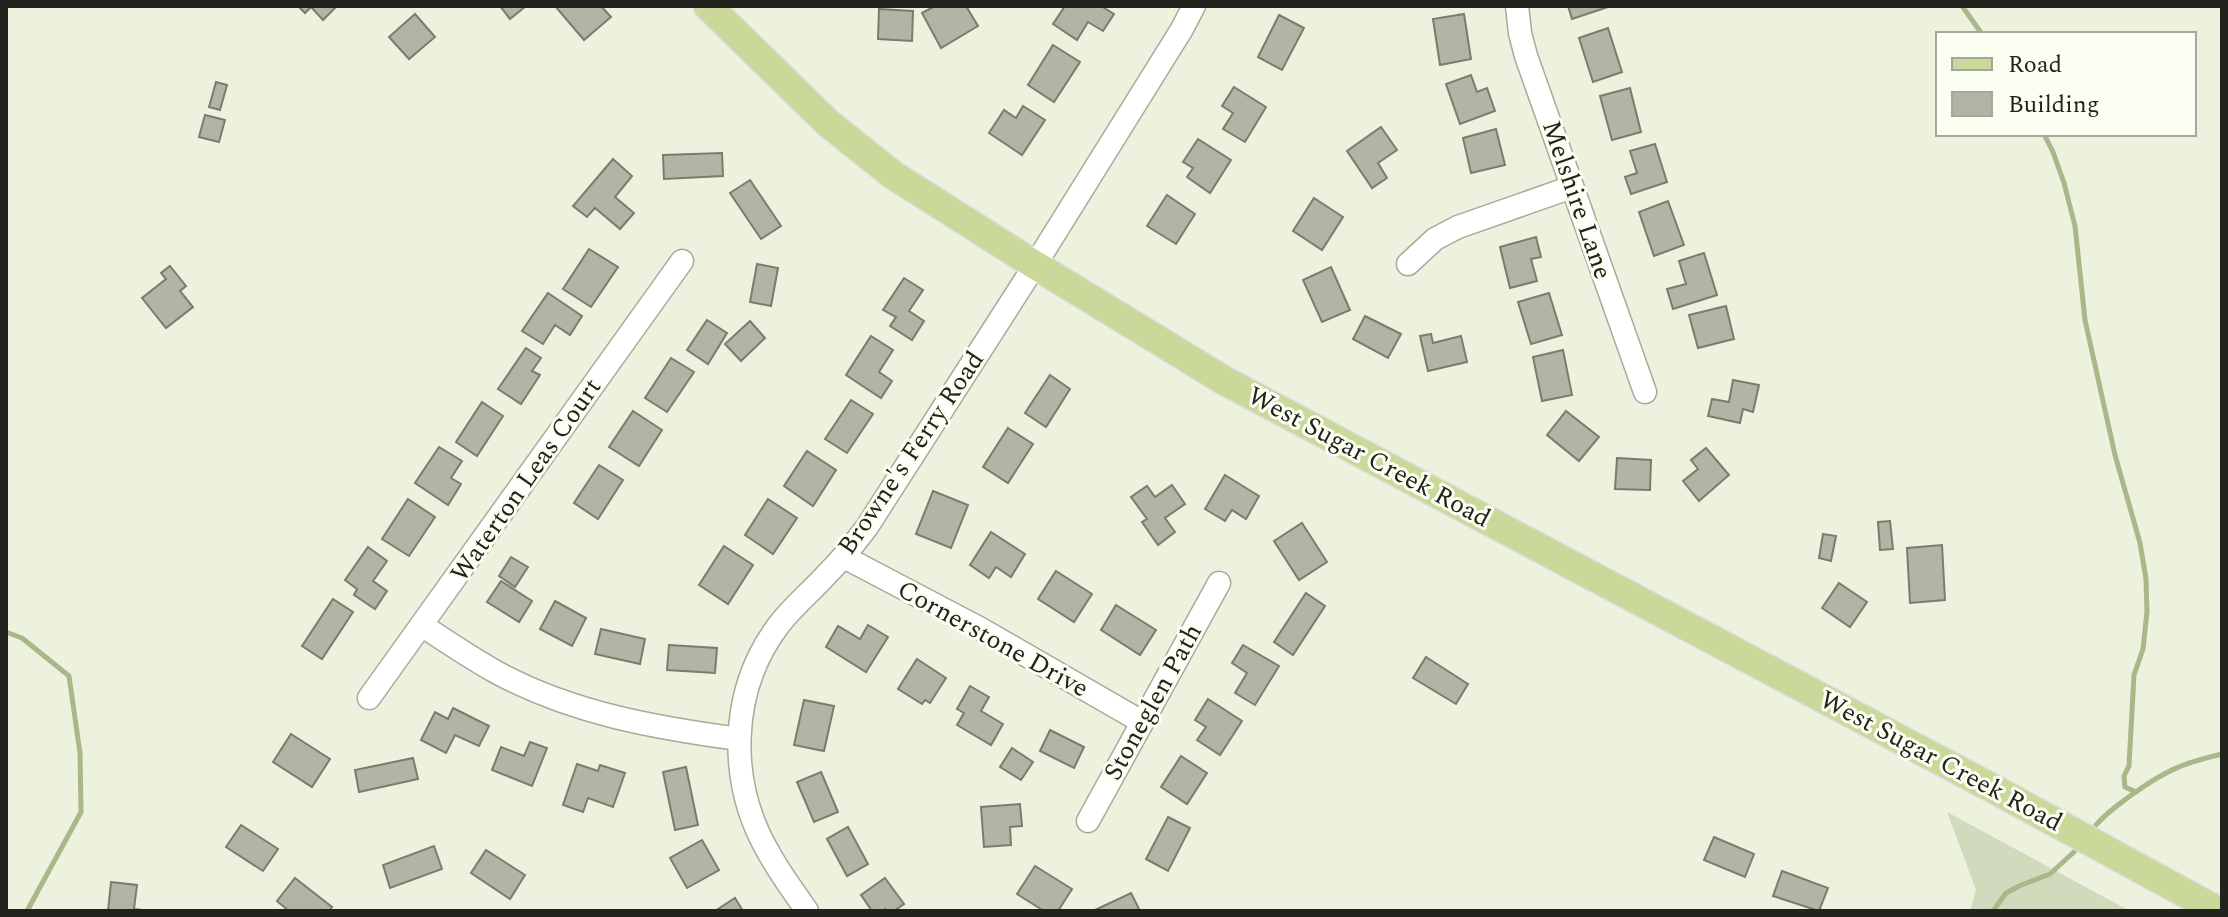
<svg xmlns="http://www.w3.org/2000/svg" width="2228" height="917" font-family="Spectral,serif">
	<rect width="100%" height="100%" fill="#ecf2de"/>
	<path fill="#d1dabc" d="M1947 812 2130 911H1970L1976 890Z"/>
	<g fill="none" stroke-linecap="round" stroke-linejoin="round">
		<g stroke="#aab789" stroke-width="5">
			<path d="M1962 6 1982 34"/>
			<path d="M2044 134 2053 152 2064 183 2075 226 2085 320 2115 455 2140 543 2146 579 2147 612 2143 649 2134 675 2129 766 2124 776 2125 787 2136 792"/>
			<path d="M6 632 22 638 69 676 80 753 81 812 27 911"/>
			<path d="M2096 825C2106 813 2118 805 2130 796 2163 772 2182 763 2222 754"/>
			<path d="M1993 911 2006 893 2019 886 2050 874 2075 851"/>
		</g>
	</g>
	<g fill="#b0b6a3" stroke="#797e6c" stroke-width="2">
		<path d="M298 6H337L323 20 311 7 305 13Z"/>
		<path d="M500 6H526L510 19Z"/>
		<path d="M555 6H601L611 17 584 40Z"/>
		<path d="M935 6H966L978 26 941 48 922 13Z"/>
		<path d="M1065 6H1101L1114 14 1103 31 1088 22 1077 40 1053 24Z"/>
		<path d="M1568 6H1608V7L1572 19Z"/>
		<path d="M879 9 913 11 912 41 878 39Z"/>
		<path d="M415 14 435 37 409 59 389 37Z"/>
		<path d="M1464 14 1471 59 1440 65 1433 19Z"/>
		<path d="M1279 15 1304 28 1282 70 1258 57Z"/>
		<path d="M1608 28 1622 72 1593 82 1579 38Z"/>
		<path d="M1053 45 1080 62 1054 102 1028 85Z"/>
		<path d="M1471 75 1477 92 1487 88 1495 111 1460 124 1446 84Z"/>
		<path d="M216 82 227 85 220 110 209 107Z"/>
		<path d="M1234 87 1266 107 1245 142 1223 129 1233 113 1222 106Z"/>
		<path d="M1630 88 1641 132 1612 140 1600 96Z"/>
		<path d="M1023 106 1045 120 1022 155 989 133 1004 110 1016 118Z"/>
		<path d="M205 115 225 120 219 142 199 137Z"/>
		<path d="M1381 127 1397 150 1378 163 1387 178 1372 188 1347 151Z"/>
		<path d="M1496 129 1505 165 1471 173 1463 138Z"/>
		<path d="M1198 139 1231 160 1210 193 1187 177 1193 168 1183 162Z"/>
		<path d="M1655 144 1667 182 1631 194 1625 177 1637 173 1630 151Z"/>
		<path d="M722 153 723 176 664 179 663 155Z"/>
		<path d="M613 159 632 176 615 197 634 213 620 229 595 208 587 217 573 206Z"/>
		<path d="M750 180 781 226 761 239 730 193Z"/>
		<path d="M1167 195 1195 214 1176 244 1147 226Z"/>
		<path d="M1314 198 1343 217 1322 250 1293 231Z"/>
		<path d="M1668 201 1684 245 1654 256 1639 212Z"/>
		<path d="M1536 237 1541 257 1531 259 1537 281 1510 288 1500 247Z"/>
		<path d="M589 249 618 267 591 307 563 289Z"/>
		<path d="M1704 253 1717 295 1673 309 1667 289 1686 284 1679 261Z"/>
		<path d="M757 264 778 268 771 306 750 302Z"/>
		<path d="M170 266 186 286 180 291 193 307 166 328 142 298 166 279 161 273Z"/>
		<path d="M1331 267 1350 310 1322 322 1303 280Z"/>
		<path d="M904 278 923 290 909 311 924 321 912 340 890 326 896 317 883 310Z"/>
		<path d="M548 293 582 316 570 335 555 325 543 344 522 331Z"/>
		<path d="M1549 293 1562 335 1531 344 1518 302Z"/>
		<path d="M1726 306 1734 339 1698 348 1689 315Z"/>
		<path d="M1365 316 1401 334 1388 358 1353 339Z"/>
		<path d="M707 320 727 333 708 364 687 350Z"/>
		<path d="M750 321 765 338 741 361 725 344Z"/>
		<path d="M1431 334 1433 343 1461 336 1467 362 1428 371 1420 336Z"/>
		<path d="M871 336 893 350 879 372 892 381 881 398 846 375Z"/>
		<path d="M526 348 541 358 532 371 540 375 521 404 498 389Z"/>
		<path d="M1563 350 1572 395 1542 401 1533 357Z"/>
		<path d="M671 358 694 372 667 412 645 398Z"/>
		<path d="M1050 375 1070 389 1046 427 1025 413Z"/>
		<path d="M1733 380 1759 385 1753 412 1743 409 1740 423 1708 416 1712 399 1729 402Z"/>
		<path d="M851 400 873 414 847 453 825 439Z"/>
		<path d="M482 402 503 416 477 456 456 442Z"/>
		<path d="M633 411 662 430 639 466 609 447Z"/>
		<path d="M1566 411 1599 437 1579 461 1547 435Z"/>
		<path d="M1008 428 1033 444 1008 483 983 467Z"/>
		<path d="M439 447 462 461 451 478 461 484 448 505 415 483Z"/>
		<path d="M1706 448 1729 475 1699 501 1683 481 1698 469 1691 460Z"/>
		<path d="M807 451 836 470 813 506 784 486Z"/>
		<path d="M1617 458 1651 460 1650 490 1615 489Z"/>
		<path d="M599 465 623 480 598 519 574 503Z"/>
		<path d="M1225 475 1259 496 1246 519 1232 510 1225 521 1205 509Z"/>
		<path d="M1172 485 1185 504 1165 518 1175 532 1158 545 1142 522 1147 519 1131 497 1147 486 1155 497Z"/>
		<path d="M933 491 968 505 951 548 916 534Z"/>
		<path d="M408 499 435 517 409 556 382 539Z"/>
		<path d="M768 499 797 518 773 554 745 535Z"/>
		<path d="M1890 521 1893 549 1880 550 1878 522Z"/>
		<path d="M1302 523 1327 562 1299 580 1274 541Z"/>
		<path d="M991 532 1025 554 1011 577 996 567 989 578 970 565Z"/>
		<path d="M1823 534 1836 536 1831 561 1819 558Z"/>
		<path d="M1942 545 1945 600 1910 603 1907 548Z"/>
		<path d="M724 546 753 565 728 604 699 585Z"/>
		<path d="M368 547 387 561 373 581 387 591 375 609 354 595 357 589 345 580Z"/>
		<path d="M511 557 528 567 515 587 499 576Z"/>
		<path d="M1056 571 1092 594 1074 622 1038 599Z"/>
		<path d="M501 581 532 601 519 622 487 602Z"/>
		<path d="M1839 583 1867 602 1850 627 1822 608Z"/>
		<path d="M1306 593 1325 606 1293 655 1274 642Z"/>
		<path d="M333 599 353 612 322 659 302 646Z"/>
		<path d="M555 601 586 618 572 646 540 629Z"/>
		<path d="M1116 605 1156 630 1140 655 1101 630Z"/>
		<path d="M868 625 888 637 866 672 826 647 838 626 860 639Z"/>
		<path d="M601 629 645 639 640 664 595 654Z"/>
		<path d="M669 645 717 648 715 673 667 670Z"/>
		<path d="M1243 645 1279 666 1255 705 1235 693 1247 673 1232 663Z"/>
		<path d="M1426 657 1468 684 1456 704 1413 678Z"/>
		<path d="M917 659 946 678 930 703 925 700 922 704 898 689Z"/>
		<path d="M970 686 989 697 981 711 1003 724 991 745 957 725 964 713 957 709Z"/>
		<path d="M1208 699 1242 721 1220 755 1197 740 1206 727 1195 720Z"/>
		<path d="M804 700 834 706 824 751 794 745Z"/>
		<path d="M453 708 489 726 479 746 455 735 446 753 421 740 435 712 448 719Z"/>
		<path d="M1050 730 1084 747 1074 768 1040 751Z"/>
		<path d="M291 734 330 759 312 787 273 762Z"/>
		<path d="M530 742 547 748 532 786 492 770 501 747 524 756Z"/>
		<path d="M1012 748 1033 762 1021 780 1000 767Z"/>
		<path d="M1181 756 1207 773 1187 804 1161 787Z"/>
		<path d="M413 758 418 779 359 792 355 770Z"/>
		<path d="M577 764 598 771 600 765 625 773 613 807 588 798 583 812 563 805Z"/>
		<path d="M686 767 698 825 675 830 663 772Z"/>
		<path d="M821 772 838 812 814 822 797 782Z"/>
		<path d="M1020 804 1022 826 1010 827 1011 845 984 847 981 807Z"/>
		<path d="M1168 817 1190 828 1168 871 1146 859Z"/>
		<path d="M241 825 278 849 263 871 226 847Z"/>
		<path d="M848 827 868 864 847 876 827 839Z"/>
		<path d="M1714 837 1754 854 1745 877 1704 860Z"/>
		<path d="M702 840 719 870 687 888 670 858Z"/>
		<path d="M434 846 442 869 390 888 383 865Z"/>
		<path d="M486 850 525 875 510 899 471 873Z"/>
		<path d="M1035 866 1072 889 1058 911H1044L1017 894Z"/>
		<path d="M1782 871 1828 888 1819 911 1773 896Z"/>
		<path d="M295 878 332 907 329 911H289L277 901Z"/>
		<path d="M885 878 904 904 894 911H887L885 909 882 911H872L861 895Z"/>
		<path d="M111 882 137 885 134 909 151 911H108Z"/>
		<path d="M1131 893 1140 911H1093Z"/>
		<path d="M735 898 743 911H715Z"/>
	</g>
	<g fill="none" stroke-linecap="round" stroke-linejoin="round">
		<defs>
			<g id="minor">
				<path d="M1517 6 1520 33 1526 56 1645 392"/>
				<path d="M1408 264 1435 239 1458 227 1572 187"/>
				<path d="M844 557 981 629 1142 722"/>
				<path d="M423 626C447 642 471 658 496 672 571 713 656 728 739 739"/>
				<path d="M369 698 682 261"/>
				<path d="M1088 821 1219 583"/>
				<path d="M807 911C795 893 781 875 770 855 728 785 728 693 778 626 793 606 812 591 828 573 842 559 855 543 867 527L1035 265 1182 29 1194 6"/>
			</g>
			<path id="major" d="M708 6 828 123 893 175 1035 265 1225 381 2005 795 2218 911"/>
		</defs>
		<use href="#minor" stroke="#a6ac99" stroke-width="25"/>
		<use href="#major" stroke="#dbdcdb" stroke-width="31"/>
		<use href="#minor" stroke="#fff" stroke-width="22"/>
		<use href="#major" stroke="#cad999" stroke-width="28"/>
	</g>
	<g text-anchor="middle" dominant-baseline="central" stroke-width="6" stroke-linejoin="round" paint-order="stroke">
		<g font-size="26" fill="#21231c" stroke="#fbfff2">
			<text transform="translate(1577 200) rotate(71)">Melshire Lane</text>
			<text transform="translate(911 453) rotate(-56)">Browne's Ferry Road</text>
			<text transform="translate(1369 457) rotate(28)">West Sugar Creek Road</text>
			<text transform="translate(526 480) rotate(-55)">Waterton Leas Court</text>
			<text transform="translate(993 639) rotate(29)">Cornerstone Drive</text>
			<text transform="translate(1153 702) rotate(-61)">Stoneglen Path</text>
			<text transform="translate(1941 761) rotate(28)">West Sugar Creek Road</text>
		</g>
	</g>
	<rect width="2228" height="917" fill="none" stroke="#21231c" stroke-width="16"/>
	<rect x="1936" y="32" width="260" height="104" fill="#fbfff2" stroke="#a4a79c" stroke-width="2"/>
	<rect x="1952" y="58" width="40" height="12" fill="#cad999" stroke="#a4a79c" stroke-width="2"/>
	<text x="2008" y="72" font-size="24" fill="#21231c">Road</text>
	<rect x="1952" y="92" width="40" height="24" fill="#b0b6a3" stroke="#a4a79c" stroke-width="2"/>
	<text x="2008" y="112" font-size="24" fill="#21231c">Building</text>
</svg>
